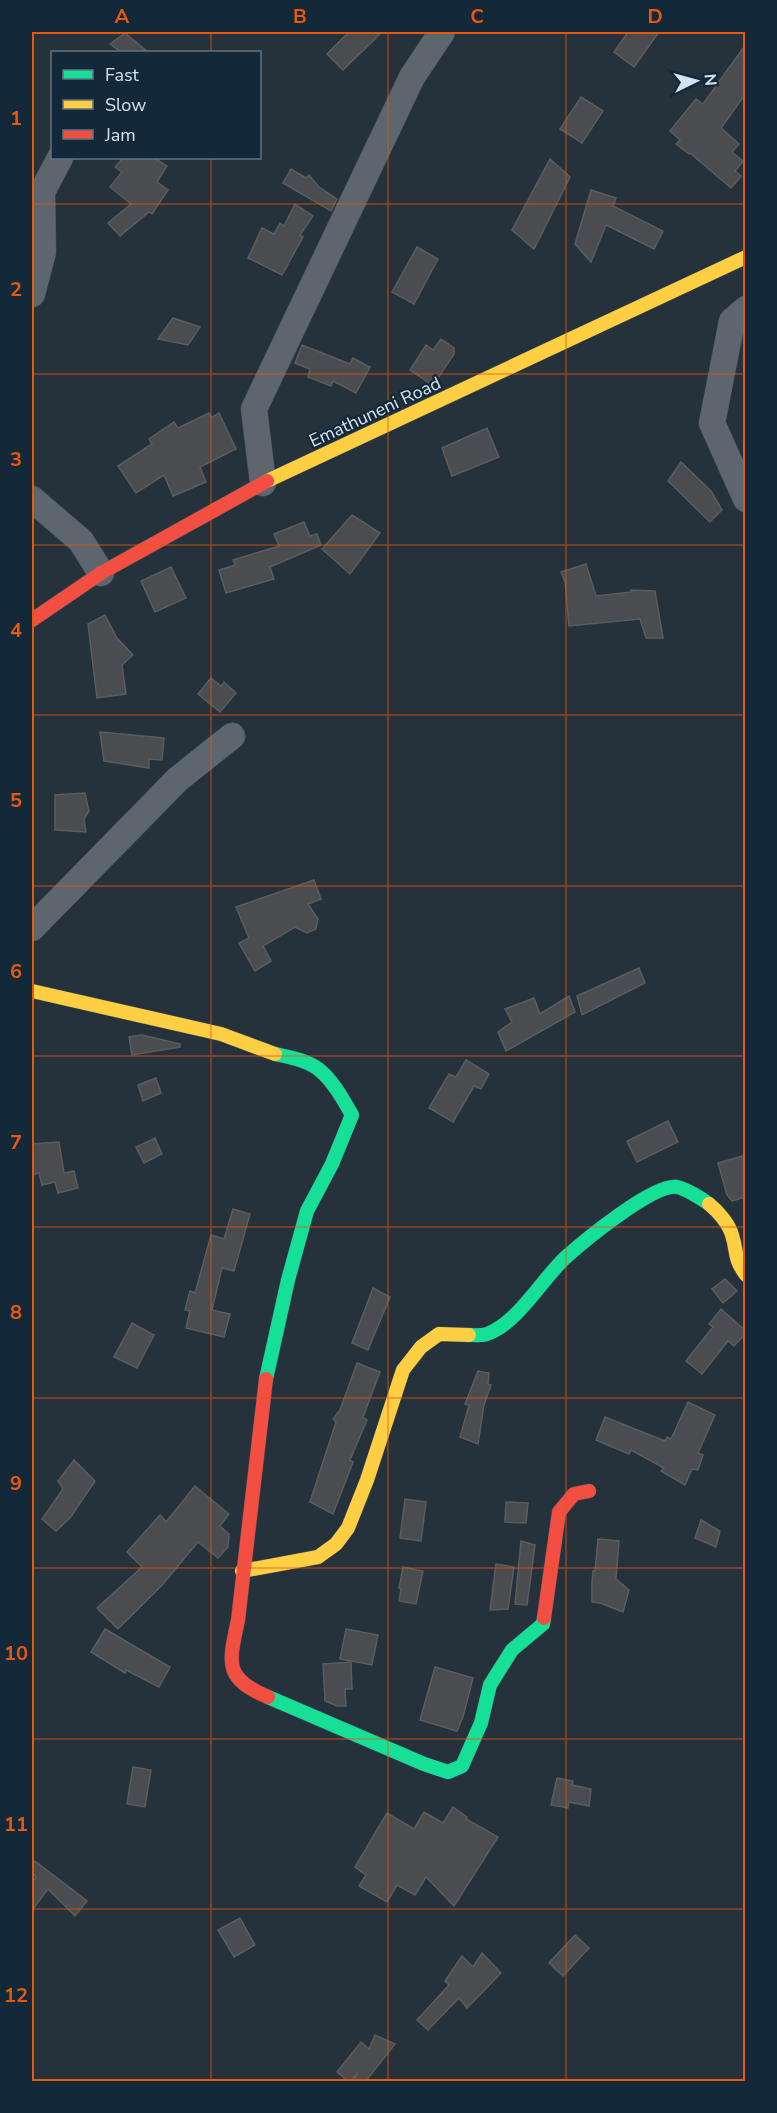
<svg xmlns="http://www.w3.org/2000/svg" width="777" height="2113" font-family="'Nunito Sans',sans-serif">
	<rect width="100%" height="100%" fill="#25313b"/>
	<g fill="#4a4c4f" stroke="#5b5c5d" stroke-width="1.5">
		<path d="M349 32H382L343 70 327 54Z"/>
		<path d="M628 32H659L634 67 614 52Z"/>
		<path d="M125 33 148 52H121L110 44Z"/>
		<path d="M746 44V93L721 128 739 144 732 152 743 161 735 171 741 176 731 188 690 153 689 154 676 144 680 140 670 131 696 99 703 104Z"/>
		<path d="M581 97 603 111 582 143 560 129Z"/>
		<path d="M123 158H154L167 166 157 182 168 190 152 214 149 212 120 236 108 223 131 204 110 187 122 172 115 167Z"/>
		<path d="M550 159 570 177 534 249 512 230Z"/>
		<path d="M291 169 306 178 309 175 319 187 337 199 331 211 283 183Z"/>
		<path d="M591 190 616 198 613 206 663 231 654 249 606 225 591 262 575 244Z"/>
		<path d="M295 204 313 216 300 235 303 237 282 275 248 258 262 228 274 234 280 223 284 226Z"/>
		<path d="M417 247 438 259 414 304 392 292Z"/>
		<path d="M173 318 200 327 188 345 158 339Z"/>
		<path d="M441 339 454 348V354L436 381 431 384 410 370 426 345 433 350Z"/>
		<path d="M302 345 350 364 353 358 370 367 356 393 333 381 331 386 308 377 310 369 295 363Z"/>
		<path d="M209 413 211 418 219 413 236 449 200 467 206 482 173 496 164 475 136 493 118 466 152 444 149 439 174 422 178 428Z"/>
		<path d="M487 428 499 457 452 476 442 448Z"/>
		<path d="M681 462 711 491 722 510 710 522 668 481Z"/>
		<path d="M352 515 380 533 350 574 322 549Z"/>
		<path d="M304 522 310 536 317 534 321 545 270 567 274 579 226 593 219 570 235 565 233 560 279 546 274 534Z"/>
		<path d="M586 564 596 596 632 592 631 590 655 591 663 638H646L640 619 569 626 565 582 561 572Z"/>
		<path d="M171 567 186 598 155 612 141 581Z"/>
		<path d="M105 615 117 638 133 655 122 665 126 694 97 698 88 624Z"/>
		<path d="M211 678 221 686 224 682 236 693 220 712 198 694Z"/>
		<path d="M100 732 164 738 162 760 149 759V768L104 761Z"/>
		<path d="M85 793 89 811 84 819 86 832 55 830V795Z"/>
		<path d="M314 880 321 899 308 904 318 919 316 929 307 933 295 927 263 946 271 961 255 971 239 943 249 938 236 907Z"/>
		<path d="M639 968 645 983 582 1015 577 996Z"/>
		<path d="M569 996 575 1012 506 1051 498 1032 512 1022 505 1009 534 998 540 1014Z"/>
		<path d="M142 1035 180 1044V1047L132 1055 129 1037Z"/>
		<path d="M466 1060 489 1074 481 1089 474 1086 453 1122 429 1108 449 1074 456 1077Z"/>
		<path d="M156 1078 161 1093 143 1101 138 1085Z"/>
		<path d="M668 1121 678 1142 637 1162 627 1141Z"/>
		<path d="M155 1138 162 1154 144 1163 136 1147Z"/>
		<path d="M59 1142 64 1173 74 1171 78 1188 58 1193 55 1182 42 1185 39 1173 32 1175V1144Z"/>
		<path d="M746 1155V1197L732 1201 727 1195 718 1163Z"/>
		<path d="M233 1209 250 1214 234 1271 222 1268 212 1310 230 1314 224 1337 186 1328 190 1311 185 1310 190 1291 195 1293 211 1235 224 1239Z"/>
		<path d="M725 1279 737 1291 723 1303 712 1289Z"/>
		<path d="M373 1288 390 1297 368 1350 352 1343Z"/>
		<path d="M721 1309 746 1331V1333L734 1346 728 1341 702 1374 686 1361 713 1327 709 1324Z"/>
		<path d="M132 1323 154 1335 137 1368 114 1357Z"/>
		<path d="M357 1363 380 1372 363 1417 367 1420 350 1460 353 1462 333 1514 310 1502 336 1422 333 1419 340 1410Z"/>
		<path d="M478 1371 489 1373 488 1384 491 1385 484 1405 478 1444 460 1437 469 1405 465 1404Z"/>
		<path d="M688 1402 715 1415 698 1453 703 1455 698 1470 692 1469 685 1485 661 1471 664 1468 631 1450 629 1454 596 1440 605 1417 665 1441 667 1437 671 1439Z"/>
		<path d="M74 1460 95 1481 70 1518 56 1531 42 1519 63 1489 58 1481Z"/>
		<path d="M195 1486 229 1514 220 1526 229 1534 228 1547 218 1558 198 1542 163 1584 118 1629 97 1608 142 1567 127 1552 160 1515 166 1522Z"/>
		<path d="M405 1499 426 1502 421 1541 400 1538Z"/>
		<path d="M506 1502 528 1503 526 1523 505 1522Z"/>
		<path d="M701 1520 720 1531 716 1547 695 1538Z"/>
		<path d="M598 1539 619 1541 616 1579 629 1590 623 1612 600 1603 592 1602V1581L593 1571H595Z"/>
		<path d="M521 1541 535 1545 527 1605 515 1604Z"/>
		<path d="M496 1564 514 1567 508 1609 490 1610Z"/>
		<path d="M403 1567 423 1571 416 1604 399 1601 401 1589 399 1588Z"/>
		<path d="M105 1629 170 1667 159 1687 126 1670 125 1673 91 1652Z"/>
		<path d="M346 1629 378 1635 372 1665 340 1659Z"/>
		<path d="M351 1662 352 1689H345L346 1706H337L325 1701 323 1664Z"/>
		<path d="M435 1667 473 1678 463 1717 457 1731 420 1720Z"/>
		<path d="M133 1767 151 1770 145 1807 127 1804Z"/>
		<path d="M557 1778 573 1781 572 1785 591 1789 589 1806 569 1802 568 1808 551 1805Z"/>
		<path d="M453 1807 467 1817 466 1819 498 1837 454 1906 426 1877 415 1895 397 1885 387 1902 359 1886 366 1875 355 1867 387 1813 414 1829 424 1812 443 1823Z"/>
		<path d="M35 1861 87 1901 75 1916 48 1889 32 1910V1883L36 1877 32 1872V1865Z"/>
		<path d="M240 1918 255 1945 234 1957 218 1930Z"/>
		<path d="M575 1935 589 1948 563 1976 549 1963Z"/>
		<path d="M482 1953 501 1973 467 2008 459 1998 428 2030 417 2020 449 1985 445 1981 462 1956 473 1967Z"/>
		<path d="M375 2035 395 2044 365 2082H354L358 2072 351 2082H349L337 2072 361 2042 369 2049Z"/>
	</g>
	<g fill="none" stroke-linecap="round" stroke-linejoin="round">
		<defs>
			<g id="street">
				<path d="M32 294 43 252 42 192 60 158"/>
				<path d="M746 309 732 321 712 423 746 499"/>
				<path d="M263 483 254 409 412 77 442 32"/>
				<path d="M32 499 81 541 101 573"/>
				<path d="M32 928 178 779 232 736"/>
			</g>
			<g id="fast">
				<path d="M469 1335C475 1335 482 1336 487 1334 518 1323 542 1279 566 1257 584 1241 654 1183 677 1187 686 1189 701 1198 709 1204"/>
				<path d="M266 1379 288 1280 307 1211 332 1164 352 1115C343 1099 332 1079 317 1068 305 1060 289 1057 275 1054"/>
				<path d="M268 1697 424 1764 448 1772 462 1766 481 1723 490 1685 512 1650 543 1624 544 1618"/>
			</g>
			<g id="slow">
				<path d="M267 481 746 257"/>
				<path d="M32 991 221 1034 275 1054"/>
				<path d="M709 1204C718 1211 729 1224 732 1235 738 1254 733 1257 746 1275"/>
				<path d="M242 1571 318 1557 336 1544 348 1528 367 1480 403 1370 421 1347 439 1334 469 1335"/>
			</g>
			<g id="jam">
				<path d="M32 620 101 573 267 481"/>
				<path d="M266 1379 238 1620C229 1663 223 1678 268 1697"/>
				<path d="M544 1618 559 1512 574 1494 589 1491"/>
			</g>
		</defs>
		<use href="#street" stroke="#434d56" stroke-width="27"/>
		<use href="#fast" stroke="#434d56" stroke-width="15"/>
		<use href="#slow" stroke="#434d56" stroke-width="15"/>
		<use href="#jam" stroke="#434d56" stroke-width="15"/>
		<use href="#street" stroke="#5d666e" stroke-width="26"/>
		<use href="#fast" stroke="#16e098" stroke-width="14"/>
		<use href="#slow" stroke="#ffcf43" stroke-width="14"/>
		<use href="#jam" stroke="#f24e42" stroke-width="14"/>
	</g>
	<path fill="none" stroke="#e8590c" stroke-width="1.5" stroke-opacity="0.55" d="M211 32V52M388 32V2082M566 32V2082M211 158V2082M32 204H746M32 374H746M32 545H746M32 715H746M32 886H746M32 1056H746M32 1227H746M32 1398H746M32 1568H746M32 1739H746M32 1909H746"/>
	<g text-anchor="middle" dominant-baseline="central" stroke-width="4.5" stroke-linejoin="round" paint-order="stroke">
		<g font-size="18" fill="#d6e3ef" stroke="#132839">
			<text transform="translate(375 412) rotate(-25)">Emathuneni Road</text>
		</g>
	</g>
	<rect width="777" height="2113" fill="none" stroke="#132839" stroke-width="66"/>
	<rect x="51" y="51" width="210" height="108" fill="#132839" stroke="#617382" stroke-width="1.5"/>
	<rect x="63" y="70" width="30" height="9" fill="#16e098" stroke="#617382" stroke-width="1.5"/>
	<text x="105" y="81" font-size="18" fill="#d6e3ef">Fast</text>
	<rect x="63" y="100" width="30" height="9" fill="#ffcf43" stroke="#617382" stroke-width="1.5"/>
	<text x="105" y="111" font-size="18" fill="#d6e3ef">Slow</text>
	<rect x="63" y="130" width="30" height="9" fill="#f24e42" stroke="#617382" stroke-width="1.5"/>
	<text x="105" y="141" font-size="18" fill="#d6e3ef">Jam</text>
	<g transform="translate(696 81) rotate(85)" stroke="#132839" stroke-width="4.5" paint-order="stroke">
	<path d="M0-4.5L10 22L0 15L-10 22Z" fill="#d6e3ef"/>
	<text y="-9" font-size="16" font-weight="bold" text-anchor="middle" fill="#d6e3ef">N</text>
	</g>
	<rect x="33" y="33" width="711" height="2047" fill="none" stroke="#e8590c" stroke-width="2"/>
	<g font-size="20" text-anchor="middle" font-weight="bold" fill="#e8590c">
		<text x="122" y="23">A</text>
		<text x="300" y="23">B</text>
		<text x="477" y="23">C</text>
		<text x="655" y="23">D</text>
		<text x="16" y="125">1</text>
		<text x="16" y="296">2</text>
		<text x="16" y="466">3</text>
		<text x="16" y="637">4</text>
		<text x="16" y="807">5</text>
		<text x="16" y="978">6</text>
		<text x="16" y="1149">7</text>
		<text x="16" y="1319">8</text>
		<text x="16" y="1490">9</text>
		<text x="16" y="1660">10</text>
		<text x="16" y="1831">11</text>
		<text x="16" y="2002">12</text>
	</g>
</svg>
